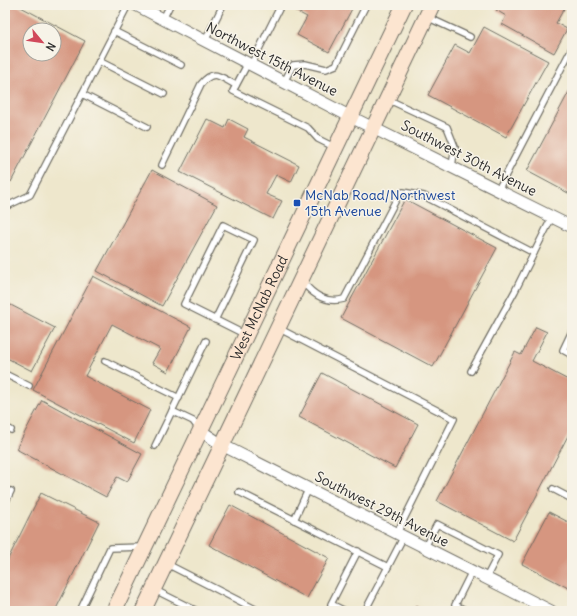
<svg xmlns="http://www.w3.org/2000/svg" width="577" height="616" font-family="Delius,sans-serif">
	<rect width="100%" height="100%" fill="#f7f3e8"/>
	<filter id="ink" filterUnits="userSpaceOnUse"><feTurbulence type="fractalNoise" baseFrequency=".025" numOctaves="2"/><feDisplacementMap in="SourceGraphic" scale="8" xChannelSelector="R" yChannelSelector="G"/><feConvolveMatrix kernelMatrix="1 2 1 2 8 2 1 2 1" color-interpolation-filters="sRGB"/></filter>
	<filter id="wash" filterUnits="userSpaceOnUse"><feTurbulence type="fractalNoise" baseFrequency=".012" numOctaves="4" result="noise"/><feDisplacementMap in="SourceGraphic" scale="16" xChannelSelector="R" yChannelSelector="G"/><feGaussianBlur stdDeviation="0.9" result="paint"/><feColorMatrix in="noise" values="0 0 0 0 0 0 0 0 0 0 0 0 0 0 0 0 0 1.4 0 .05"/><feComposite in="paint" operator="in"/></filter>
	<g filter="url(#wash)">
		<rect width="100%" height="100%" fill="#eee7cc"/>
		<g id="blocks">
			<g fill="#d69680" fill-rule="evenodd">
				<path d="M5 5H17L85 41 11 182 5 179ZM30 30H54V54H30Z"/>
				<path d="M284 5H354L329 52 297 35 307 17Z"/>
				<path d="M498 5H566L556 23 567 29 554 53 502 24 506 16 496 10Z"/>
				<path d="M484 27 548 61 506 137 428 95 455 45 470 53Z"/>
				<path d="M572 86V189L570 194 527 171Z"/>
				<path d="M207 119 225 128 229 119 248 129 244 137 299 165 291 182 276 175 266 194 282 201 273 219 180 172Z"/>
				<path d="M152 170 217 205 162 306 97 271Z"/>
				<path d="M405 199 497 248 433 367 341 318Z"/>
				<path d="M93 276 191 327 168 372 152 363 160 349 112 324 85 376 150 410 134 443 33 390Z"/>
				<path d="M5 302 55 328 32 371 5 357Z"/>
				<path d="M536 327 547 332 532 361 572 382V428L513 541 437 501 515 352 521 355Z"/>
				<path d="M322 373 418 424 395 468 299 417Z"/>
				<path d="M42 400 142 454 127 482 117 477 106 497 16 449Z"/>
				<path d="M41 493 99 522 55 611H5V565Z"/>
				<path d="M230 505 329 558 307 598 209 545Z"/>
				<path d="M549 512 572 524V590L522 564Z"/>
				<path d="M416 606 425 611H413Z"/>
			</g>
		</g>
	</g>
	<g filter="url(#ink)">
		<use href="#blocks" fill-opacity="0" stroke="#6f6d63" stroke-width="1"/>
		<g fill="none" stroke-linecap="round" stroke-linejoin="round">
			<defs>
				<g id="lane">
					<path d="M427 17 470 37"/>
					<path d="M163 19 170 5"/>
					<path d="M114 31 181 65"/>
					<path d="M205 41 223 5"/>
					<path d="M99 61 164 94"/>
					<path d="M248 63 233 91 308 128 318 139 334 147"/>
					<path d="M251 65 280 7"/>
					<path d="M284 82 293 65 305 64 326 69 336 65 366 5"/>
					<path d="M82 94 147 127"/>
					<path d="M387 99 447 127 455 147 452 166"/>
					<path d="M162 165 201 84C214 68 220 77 236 85"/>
					<path d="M498 190 572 48"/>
					<path d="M5 207 30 195 128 5"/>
					<path d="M302 281C313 295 326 304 344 299L398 196 403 192 424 196 534 253"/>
					<path d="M215 320 254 240 223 225 184 304 244 334"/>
					<path d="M278 328 454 419 397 533"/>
					<path d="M572 331 563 350 572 355"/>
					<path d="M105 361 179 398"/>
					<path d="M471 371 515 291 552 217"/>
					<path d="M5 374 29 386"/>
					<path d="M5 427 11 430"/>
					<path d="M199 429 193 421 172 411 206 341"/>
					<path d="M155 446 172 411"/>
					<path d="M553 489 572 499"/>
					<path d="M239 492 388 567"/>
					<path d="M5 503 11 491"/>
					<path d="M294 520 309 488"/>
					<path d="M425 547 437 524 498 555 486 578"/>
					<path d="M167 564 259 611"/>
					<path d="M153 589 197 611"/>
					<path d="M80 611 110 548 143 547"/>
					<path d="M345 611 331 604 358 551"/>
					<path d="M365 611 404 536"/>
					<path d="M467 611 455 605 472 571"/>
				</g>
				<g id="street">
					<path d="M136 5 351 117 572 227"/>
					<path d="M201 431 222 445 551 611"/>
				</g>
				<g id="secondary">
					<path id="s1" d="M114 611 404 5"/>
					<path d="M143 611 432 5"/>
				</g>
			</defs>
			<use href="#lane" stroke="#6f6d63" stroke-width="8"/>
			<use href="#street" stroke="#6f6d63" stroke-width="13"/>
			<use href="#secondary" stroke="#6f6d63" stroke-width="17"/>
			<use href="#lane" stroke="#fff" stroke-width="5.5"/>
			<use href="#street" stroke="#fff" stroke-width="11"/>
			<use href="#secondary" stroke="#fce5d0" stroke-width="15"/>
		</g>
	</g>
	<rect fill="#1a4fb4" stroke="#f7f3e8" stroke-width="1.5" x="293" y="199" width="8" height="8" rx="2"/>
	<g text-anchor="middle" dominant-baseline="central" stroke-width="3" stroke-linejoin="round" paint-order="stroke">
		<g font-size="14" fill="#2b2b2b" stroke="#f7f3e8">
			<text transform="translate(272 59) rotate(27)">Northwest 15th Avenue</text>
			<text transform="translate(469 158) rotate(27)">Southwest 30th Avenue</text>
			<text stroke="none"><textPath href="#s1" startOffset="336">West McNab Road</textPath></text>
			<text transform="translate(382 509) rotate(27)">Southwest 29th Avenue</text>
		</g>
		<g font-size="14" fill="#164399" stroke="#f7f3e8" text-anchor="start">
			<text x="305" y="195">McNab Road/Northwest<tspan x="305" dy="16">15th Avenue</tspan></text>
		</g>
	</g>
	<rect width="577" height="616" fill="none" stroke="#f7f3e8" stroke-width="20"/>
	<g transform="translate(42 42) rotate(119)"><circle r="19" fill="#f7f3e8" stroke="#a5a39c"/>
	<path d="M0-3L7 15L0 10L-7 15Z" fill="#d1495b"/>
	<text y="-6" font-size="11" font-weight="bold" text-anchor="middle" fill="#2b2b2b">N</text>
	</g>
</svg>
